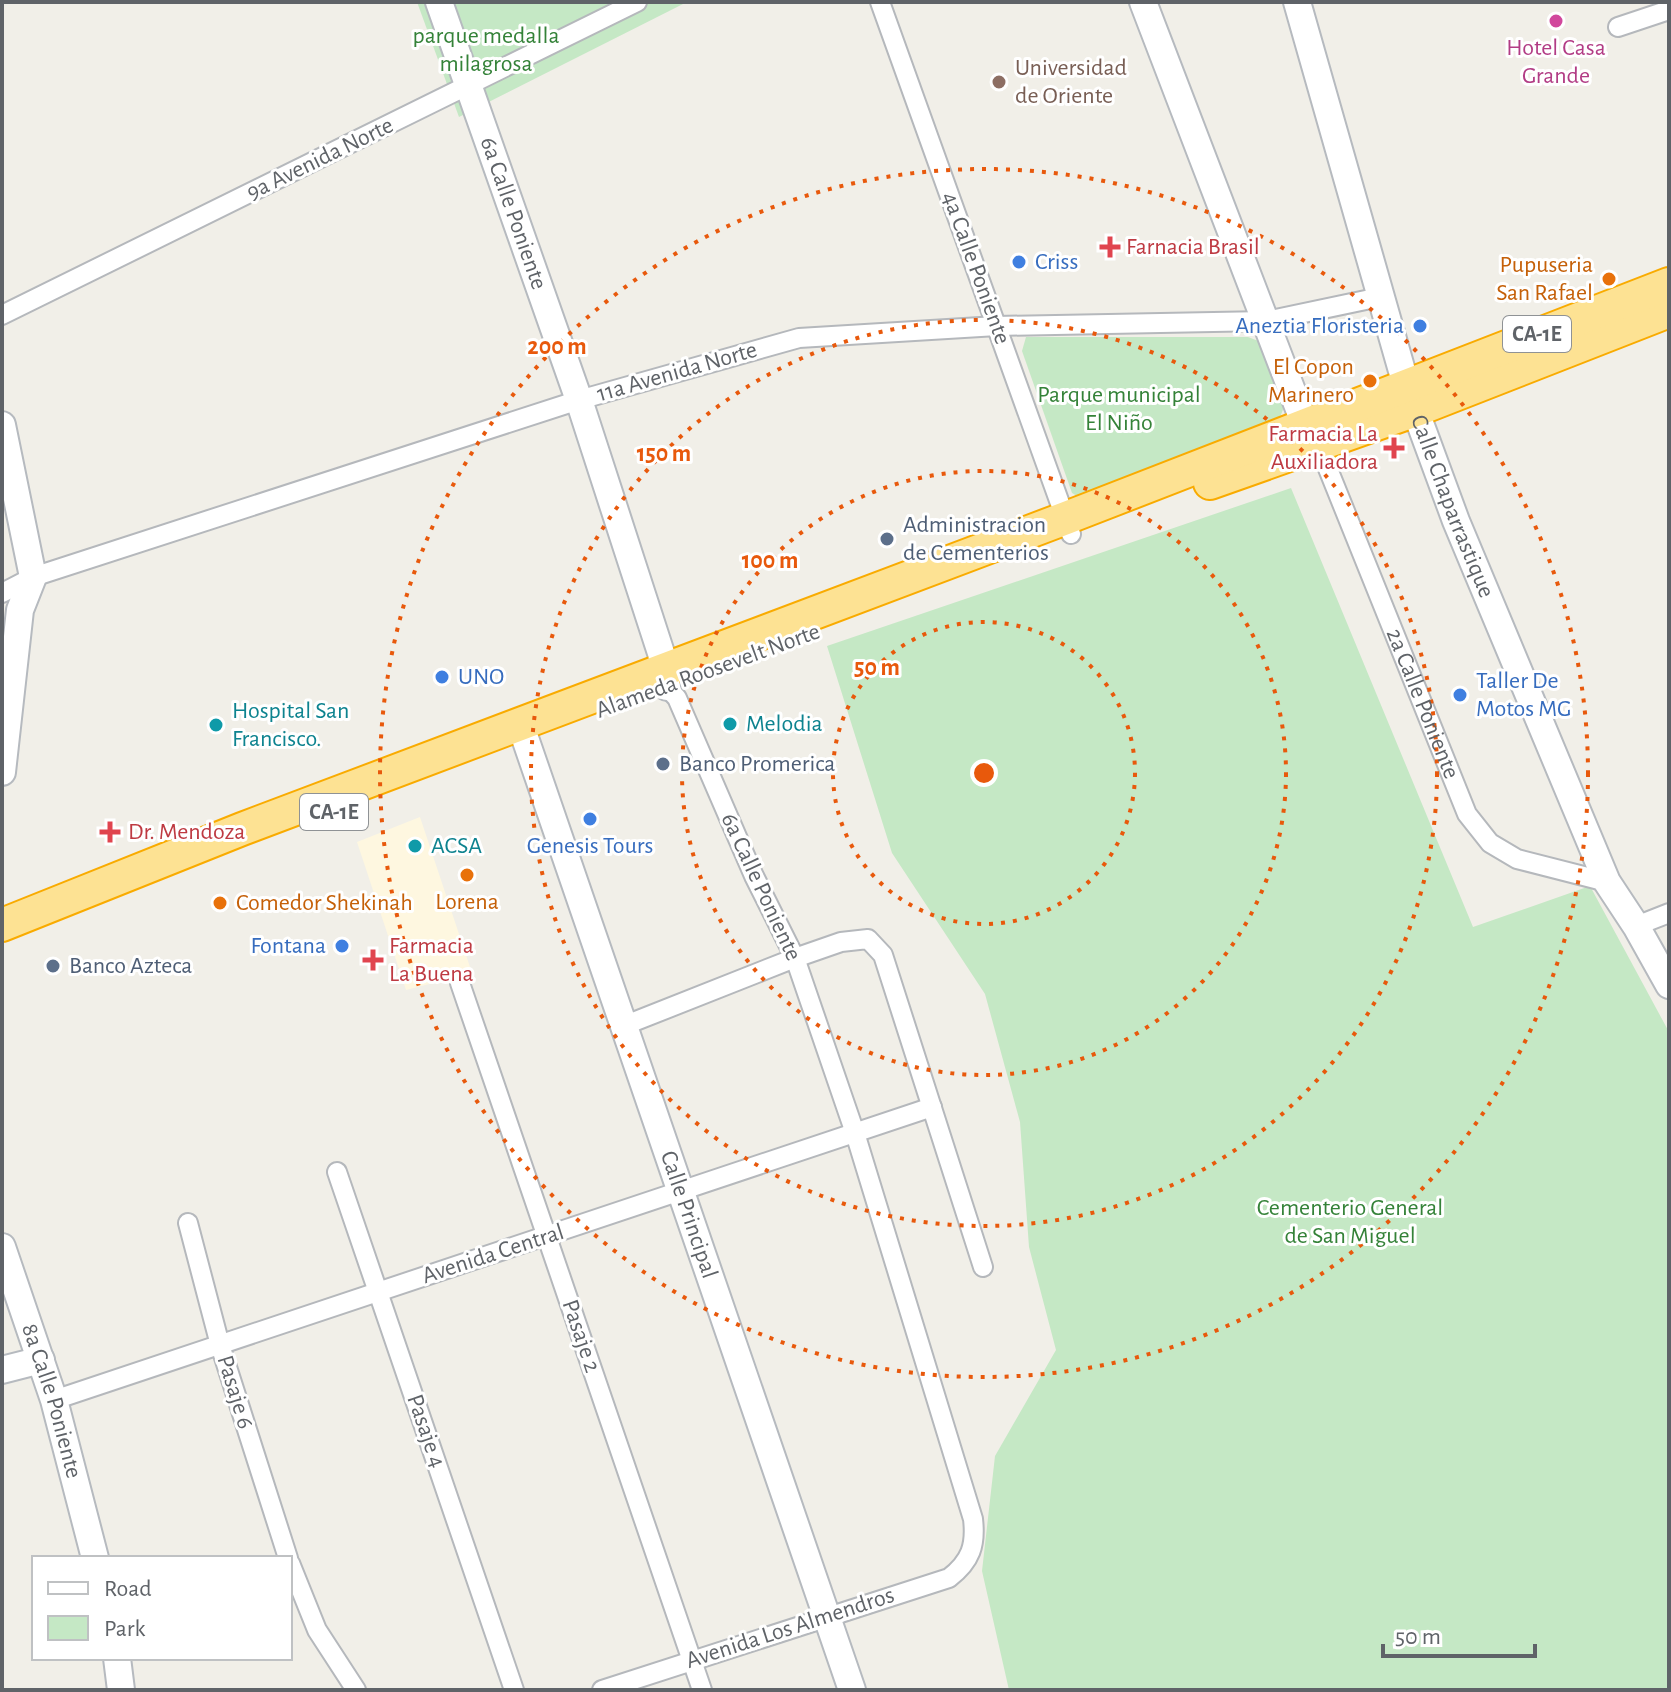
<svg xmlns="http://www.w3.org/2000/svg" width="1671" height="1692" font-family="'Alegreya Sans',sans-serif">
	<rect width="100%" height="100%" fill="#f1efe8"/>
	<path fill="#fef7e0" d="M420 817 472 973 406 990 357 842Z"/>
	<g fill="#c5e8c5">
		<path d="M417 2H687L459 117Z"/>
		<path d="M1026 337H1248L1261 342 1284 407 1277 425 1082 499 1072 493 1022 351Z"/>
		<path d="M1291 488 1473 927 1590 886 1669 1032V1690H1009L982 1571 995 1456 1056 1350 1029 1247 1020 1122 985 994 892 853 827 646Z"/>
	</g>
	<g fill="none" stroke-linecap="round" stroke-linejoin="round">
		<defs>
			<g id="street">
				<path d="M880 2 1071 534"/>
				<path d="M1618 27 1669 10"/>
				<path d="M2 315 637 2"/>
				<path id="s1" d="M1318 444 1467 814 1490 843 1517 859 1607 882"/>
				<path d="M2 593 33 577 579 400 799 338 997 326 1266 321 1380 297"/>
				<path d="M1636 926 1669 913"/>
				<path d="M460 983 702 1690"/>
				<path d="M623 1026 795 958 841 942 868 939 883 955 983 1267"/>
				<path d="M337 1172 514 1690"/>
				<path d="M188 1223 220 1345 288 1558"/>
				<path d="M54 1400 932 1107"/>
				<path d="M290 1563 317 1630 356 1690"/>
				<path d="M602 1690 949 1578C971 1561 976 1545 973 1519L855 1133 795 958 754 876 677 698 667 687"/>
			</g>
			<g id="secondary">
				<path id="s2" d="M439 2 579 400 661 653 667 687"/>
				<path d="M1143 2 1312 443"/>
				<path id="s3" d="M1297 2 1406 385 1456 521 1607 882 1636 926 1669 985"/>
				<path d="M2 425 33 577 20 610 2 772"/>
				<path id="s4" d="M525 738 852 1690"/>
				<path id="s5" d="M2 1247 54 1400 95 1558"/>
				<path d="M2 1370 41 1360"/>
				<path d="M117 1658 121 1690"/>
			</g>
			<g id="highway">
				<path d="M1210 483 1416 410 1669 311"/>
				<path d="M2 925 242 829 1066 518 1669 284"/>
			</g>
		</defs>
		<use href="#street" stroke="#b5b8bc" stroke-width="22"/>
		<use href="#secondary" stroke="#b6babf" stroke-width="30"/>
		<use href="#highway" stroke="#f9ab00" stroke-width="36"/>
		<use href="#street" stroke="#fff" stroke-width="18"/>
		<use href="#secondary" stroke="#fff" stroke-width="26"/>
		<use href="#highway" stroke="#fde293" stroke-width="32"/>
	</g>
	<g fill="none" stroke="#e8590c" stroke-width="4" stroke-dasharray="4 8">
		<circle cx="984" cy="773" r="151"/>
		<circle cx="984" cy="773" r="302"/>
		<circle cx="984" cy="773" r="453"/>
		<circle cx="984" cy="773" r="604"/>
	</g>
	<circle fill="#d1479c" stroke="#fff" stroke-width="3" cx="1556" cy="21" r="8"/>
	<circle fill="#8d6e63" stroke="#fff" stroke-width="3" cx="999" cy="82" r="8"/>
	<g fill="#e0444e" stroke="#fff" stroke-width="3">
		<path d="M1106 235h8v8h8v8h-8v8h-8v-8h-8v-8h8z"/>
		<path d="M1390 436h8v8h8v8h-8v8h-8v-8h-8v-8h8z"/>
		<path d="M106 820h8v8h8v8h-8v8h-8v-8h-8v-8h8z"/>
		<path d="M369 948h8v8h8v8h-8v8h-8v-8h-8v-8h8z"/>
	</g>
	<g fill="#3f7fe0" stroke="#fff" stroke-width="3">
		<circle cx="1019" cy="262" r="8"/>
		<circle cx="1420" cy="326" r="8"/>
		<circle cx="442" cy="677" r="8"/>
		<circle cx="1460" cy="695" r="8"/>
		<circle cx="590" cy="819" r="8"/>
		<circle cx="342" cy="946" r="8"/>
	</g>
	<g fill="#e8710a" stroke="#fff" stroke-width="3">
		<circle cx="1609" cy="279" r="8"/>
		<circle cx="1370" cy="381" r="8"/>
		<circle cx="467" cy="875" r="8"/>
		<circle cx="220" cy="903" r="8"/>
	</g>
	<g fill="#5c6f8a" stroke="#fff" stroke-width="3">
		<circle cx="887" cy="539" r="8"/>
		<circle cx="663" cy="764" r="8"/>
		<circle cx="53" cy="966" r="8"/>
	</g>
	<g fill="#0f9aa8" stroke="#fff" stroke-width="3">
		<circle cx="730" cy="724" r="8"/>
		<circle cx="216" cy="725" r="8"/>
		<circle cx="415" cy="846" r="8"/>
	</g>
	<g text-anchor="middle" dominant-baseline="central" stroke-width="6" stroke-linejoin="round" paint-order="stroke">
		<g fill="#fff" stroke="#8f9295" stroke-width="2">
			<rect x="1503" y="316" width="68" height="36" rx="6"/>
			<rect x="300" y="794" width="68" height="36" rx="6"/>
		</g>
		<g font-size="22" font-weight="bold" fill="#5f6368">
			<text x="1537" y="334">CA-1E</text>
			<text x="334" y="812">CA-1E</text>
		</g>
		<g font-size="24" fill="#348238" stroke="#fff">
			<text x="486" y="36">parque medalla<tspan x="486" dy="28">milagrosa</tspan></text>
			<text x="1119" y="395">Parque municipal<tspan x="1119" dy="28">El Niño</tspan></text>
			<text x="1350" y="1208">Cementerio General<tspan x="1350" dy="28">de San Miguel</tspan></text>
		</g>
		<g font-size="24" fill="#b23c85" stroke="#fff">
			<text x="1556" y="48">Hotel Casa<tspan x="1556" dy="28">Grande</tspan></text>
		</g>
		<g font-size="24" fill="#785e54" stroke="#fff" text-anchor="start">
			<text x="1015" y="68">Universidad<tspan x="1015" dy="28">de Oriente</tspan></text>
		</g>
		<g font-size="24" fill="#5f6368" stroke="#fff">
			<text transform="translate(320 159) rotate(-26)">9a Avenida Norte</text>
			<text stroke="none"><textPath href="#s2" startOffset="224">6a Calle Poniente</textPath></text>
			<text transform="translate(976 268) rotate(70)">4a Calle Poniente</text>
			<text transform="translate(677 372) rotate(-16)">11a Avenida Norte</text>
			<text stroke="none"><textPath href="#s3" startOffset="528">Calle Chaparrastique</textPath></text>
			<text transform="translate(708 671) rotate(-20)">Alameda Roosevelt Norte</text>
			<text stroke="none"><textPath href="#s1" startOffset="280">2a Calle Poniente</textPath></text>
			<text transform="translate(761 887) rotate(65)">6a Calle Poniente</text>
			<text stroke="none"><textPath href="#s4" startOffset="504">Calle Principal</textPath></text>
			<text transform="translate(493 1254) rotate(-18)">Avenida Central</text>
			<text transform="translate(581 1336) rotate(71)">Pasaje 2</text>
			<text transform="translate(235 1392) rotate(73)">Pasaje 6</text>
			<text stroke="none"><textPath href="#s5" startOffset="162">8a Calle Poniente</textPath></text>
			<text transform="translate(426 1431) rotate(71)">Pasaje 4</text>
			<text transform="translate(790 1628) rotate(-18)">Avenida Los Almendros</text>
		</g>
		<g font-size="24" fill="#be3a42" stroke="#fff" text-anchor="start">
			<text x="1126" y="247">Farnacia Brasil</text>
			<text x="1378" y="434" text-anchor="end">Farmacia La<tspan x="1378" dy="28">Auxiliadora</tspan></text>
			<text x="128" y="832">Dr. Mendoza</text>
			<text x="389" y="946">Farmacia<tspan x="389" dy="28">La Buena</tspan></text>
		</g>
		<g font-size="24" fill="#366cbe" stroke="#fff" text-anchor="start">
			<text x="1035" y="262">Criss</text>
			<text x="1404" y="326" text-anchor="end">Aneztia Floristeria</text>
			<text x="458" y="677">UNO</text>
			<text x="1476" y="681">Taller De<tspan x="1476" dy="28">Motos MG</tspan></text>
			<text x="590" y="846" text-anchor="middle">Genesis Tours</text>
			<text x="326" y="946" text-anchor="end">Fontana</text>
		</g>
		<g font-size="24" fill="#c56008" stroke="#fff" text-anchor="end">
			<text x="1593" y="265">Pupuseria<tspan x="1593" dy="28">San Rafael</tspan></text>
			<text x="1354" y="367">El Copon<tspan x="1354" dy="28">Marinero</tspan></text>
			<text x="467" y="902" text-anchor="middle">Lorena</text>
			<text x="236" y="903" text-anchor="start">Comedor Shekinah</text>
		</g>
		<g font-size="24" fill="#4e5e75" stroke="#fff" text-anchor="start">
			<text x="903" y="525">Administracion<tspan x="903" dy="28">de Cementerios</tspan></text>
			<text x="679" y="764">Banco Promerica</text>
			<text x="69" y="966">Banco Azteca</text>
		</g>
		<g font-size="24" fill="#0d838f" stroke="#fff" text-anchor="start">
			<text x="232" y="711">Hospital San<tspan x="232" dy="28">Francisco.</tspan></text>
			<text x="746" y="724">Melodia</text>
			<text x="431" y="846">ACSA</text>
		</g>
	</g>
	<circle cx="984" cy="773" r="12" fill="#e8590c" stroke="#fff" stroke-width="4"/>
	<g font-size="24" text-anchor="middle" font-weight="bold" fill="#e8590c" stroke="#fff" stroke-width="6" stroke-linejoin="round" paint-order="stroke">
		<text x="557" y="354">200 m</text>
		<text x="664" y="461">150 m</text>
		<text x="770" y="568">100 m</text>
		<text x="877" y="675">50 m</text>
	</g>
	<rect width="1671" height="1692" fill="none" stroke="#5f6368" stroke-width="8"/>
	<rect x="32" y="1556" width="260" height="104" fill="#ffffff" stroke="#bfc1c3" stroke-width="2"/>
	<rect x="48" y="1582" width="40" height="12" fill="#ffffff" stroke="#bfc1c3" stroke-width="2"/>
	<text x="104" y="1596" font-size="24" fill="#5f6368">Road</text>
	<rect x="48" y="1616" width="40" height="24" fill="#c5e8c5" stroke="#bfc1c3" stroke-width="2"/>
	<text x="104" y="1636" font-size="24" fill="#5f6368">Park</text>
	<path d="M1383 1644v12h152v-12" fill="none" stroke="#5f6368" stroke-width="4"/>
	<text x="1395" y="1644" font-size="24" fill="#5f6368" stroke="#ffffff" stroke-width="6" paint-order="stroke">50 m</text>
</svg>
